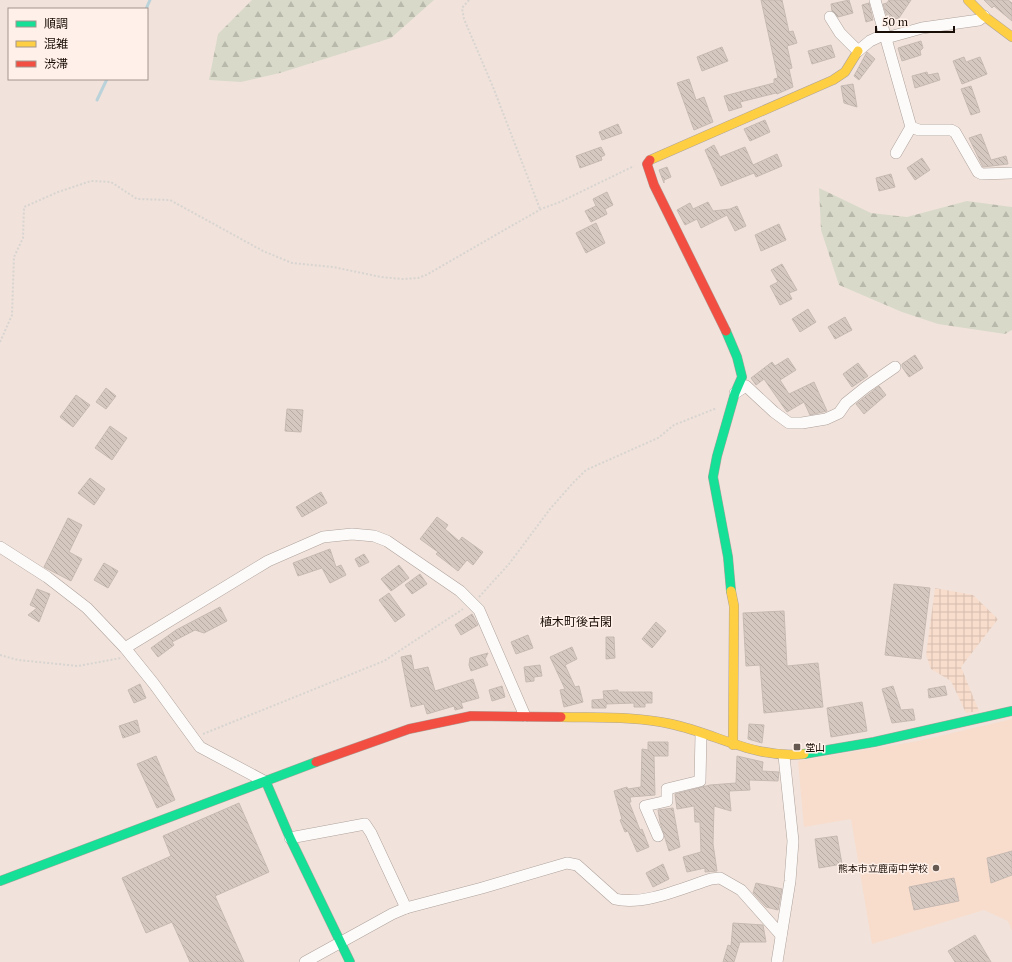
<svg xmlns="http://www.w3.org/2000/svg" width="1012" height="962" font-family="'PT Serif','Noto Sans JP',serif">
	<defs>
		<pattern id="industrial-grid" width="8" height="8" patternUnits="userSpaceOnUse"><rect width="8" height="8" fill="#f8dccc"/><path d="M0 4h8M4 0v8" fill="none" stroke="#d4bcae"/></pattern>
		<pattern id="forest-firs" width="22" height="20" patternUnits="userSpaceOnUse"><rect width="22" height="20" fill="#d8d9c9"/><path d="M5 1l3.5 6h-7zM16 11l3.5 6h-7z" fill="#b9b9ab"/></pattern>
		<pattern id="building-back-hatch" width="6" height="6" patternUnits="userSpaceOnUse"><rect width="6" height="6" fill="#d4c8c0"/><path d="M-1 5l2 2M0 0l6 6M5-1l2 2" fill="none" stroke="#b5aba4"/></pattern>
	</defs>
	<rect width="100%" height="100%" fill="#f1e3db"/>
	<path fill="#f8dccc" d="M1012 719V931L1008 921 984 910 872 944 851 819 804 827 798 761 918 741Z"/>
	<path fill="url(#industrial-grid)" d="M935 588 973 595 998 619 961 667 979 711 966 713 951 681 931 669 926 655Z"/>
	<g fill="url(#forest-firs)">
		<path d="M252 0H434L391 38 280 73 241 82 209 80 218 34Z"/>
		<path d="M819 188 871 213 907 217 967 201 1012 207V330L1005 334 938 324 902 312 839 285 821 230Z"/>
	</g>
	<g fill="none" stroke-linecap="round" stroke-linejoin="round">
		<g stroke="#bad2da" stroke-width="3">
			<path d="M146 9 150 0"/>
			<path d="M97 100 107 79"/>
		</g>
	</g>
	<g fill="url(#building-back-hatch)" stroke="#c6bab3">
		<path d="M761 0H782L789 32 793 31 797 43 787 46 792 68 789 69 793 87 777 94 776 93 740 102 742 107 729 111 724 96 774 83V79L778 78Z"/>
		<path d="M849 0 853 13 838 17 832 11 831 4Z"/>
		<path d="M889 0H911L899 18 888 20 883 4 887 3Z"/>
		<path d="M984 0H1008L1012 3V21L994 6 992 8Z"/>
		<path d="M869 3 873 20 866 22 862 5Z"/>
		<path d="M921 41 923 48 920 51 921 55 902 61 898 48Z"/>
		<path d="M831 45 835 57 812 64 808 51Z"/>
		<path d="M722 47 728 61 702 71 697 57Z"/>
		<path d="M867 52 875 59 859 80 854 76Z"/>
		<path d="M964 57 966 62 980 57 987 74 962 84 953 61Z"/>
		<path d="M927 72 928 75 938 73 940 80 915 88 912 76Z"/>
		<path d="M689 79 696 100 704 97 713 122 694 130 677 83Z"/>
		<path d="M853 84 857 107 844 103 841 86Z"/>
		<path d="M971 86 980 112 971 115 961 89Z"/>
		<path d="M765 120 770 132 750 141 744 129Z"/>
		<path d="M618 124 622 133 602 140 599 132Z"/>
		<path d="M981 134 991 160 1006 156 1008 164 983 167 969 138Z"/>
		<path d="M714 145 720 157 745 147 753 165 777 154 782 166 756 177 754 173 721 186 705 150Z"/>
		<path d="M601 147 605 155 601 157 602 160 580 168 576 156Z"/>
		<path d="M922 158 930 170 915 180 907 168Z"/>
		<path d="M667 167 671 177 664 180V183L659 170Z"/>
		<path d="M891 174 895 187 879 191 876 178Z"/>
		<path d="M607 192 613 205 605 209 607 214 591 222 585 211 596 206 593 199Z"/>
		<path d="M708 202 713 211 730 209 737 206 746 226 735 231 727 215 701 228 697 219 685 225 677 210 690 203 693 209Z"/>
		<path d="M596 223 605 243 586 253 576 233Z"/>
		<path d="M779 224 786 240 761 251 755 235Z"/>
		<path d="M782 264 797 290 789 293 792 299 780 305 770 286 778 282 771 270Z"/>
		<path d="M808 309 816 322 800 332 792 319Z"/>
		<path d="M845 317 852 330 835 339 828 327Z"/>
		<path d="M915 355 923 368 909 377 902 367V364Z"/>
		<path d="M788 358 796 370 780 380 789 394 814 382 827 411 810 415 804 402 787 412 764 379 756 385 751 378 772 362 775 366Z"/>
		<path d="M858 363 868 376 852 387 843 374Z"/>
		<path d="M879 386 886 395 864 414 856 404Z"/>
		<path d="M106 388 116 396 106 409 96 402Z"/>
		<path d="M76 395 90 405 73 427 60 417Z"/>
		<path d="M287 409 303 410 301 432 285 431Z"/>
		<path d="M110 426 127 438 112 460 95 448Z"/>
		<path d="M90 478 105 489 94 505 78 493Z"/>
		<path d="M321 492 327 503 302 517 296 507Z"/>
		<path d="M437 517 448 525 445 529 459 541 462 537 483 552 473 565 467 560 458 571 436 554 438 552 420 539Z"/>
		<path d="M68 518 82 525 69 552 82 559 71 581 44 567Z"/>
		<path d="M330 549 336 567 341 565 346 575 330 583 322 568 298 576 293 563Z"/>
		<path d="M364 554 369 562 359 567 355 559Z"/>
		<path d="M104 563 118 571 108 588 94 580Z"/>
		<path d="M399 565 409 578 391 591 381 579Z"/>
		<path d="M420 574 427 584 412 594 405 585Z"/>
		<path d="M894 584 930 588 921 659 885 655Z"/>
		<path d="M37 589 50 594 39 622 28 615 37 608 30 605Z"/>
		<path d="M389 593 405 615 395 622 379 600Z"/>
		<path d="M220 607 227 621 204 633 195 630 172 642 174 645 158 657 151 648 176 630Z"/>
		<path d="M784 611 787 666 818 663 823 707 764 713 760 665 746 666 743 613Z"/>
		<path d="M472 614 478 625 461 635 455 625Z"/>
		<path d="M656 622 666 631 652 648 642 639Z"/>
		<path d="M528 635 533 648 516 654 511 642Z"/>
		<path d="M606 637H614L615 658 606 659Z"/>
		<path d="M572 647 577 659 565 665 575 687 579 686 583 702 564 707 560 690 565 689 550 657Z"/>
		<path d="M488 653 485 659 488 665 471 671 469 665 470 658Z"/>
		<path d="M411 655 414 670 428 667 435 691 473 679 479 698 461 703 463 708 455 710 454 706 427 714 424 704 411 707 401 657Z"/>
		<path d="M540 665 542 676 534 677V681L526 682 524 667Z"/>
		<path d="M140 684 146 698 134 703 128 690Z"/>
		<path d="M502 686 505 697 492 701 489 690Z"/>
		<path d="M893 686 901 710 913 709 915 720 892 723 882 689Z"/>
		<path d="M945 686 947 695 929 698 928 689Z"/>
		<path d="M618 690V692H652V703H645V707H634V703L606 704V708H592V700L604 699 603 691Z"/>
		<path d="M862 702 867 731 831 737 827 708Z"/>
		<path d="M137 720 140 732 123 738 119 726Z"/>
		<path d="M749 724 764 725 762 743 748 739Z"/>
		<path d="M648 742H668V756H654L655 795 630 797 631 802H629L640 830 642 829 649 847 637 852 628 831 625 832 620 820 622 819 614 791 627 787 628 789 641 787 642 749 648 750Z"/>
		<path d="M156 756 175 800 157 808 137 764Z"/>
		<path d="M737 756 763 762 762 771 779 772 778 781 749 780 750 790 729 791 731 811 714 806 713 844 717 871 705 872V868L687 872 683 857 701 852 700 822H695L694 806 677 809 675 794 710 785 736 783Z"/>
		<path d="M239 803 269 872 215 896 244 962H190L172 922 146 933 122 878 171 856 163 836Z"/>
		<path d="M673 808 680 847 669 851 660 822 658 810Z"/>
		<path d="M837 836 842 864 819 868 815 839Z"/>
		<path d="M1012 851V875L991 883 987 858Z"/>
		<path d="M663 864 669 879 653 887 646 873Z"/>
		<path d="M954 878 959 901 914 910 909 887Z"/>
		<path d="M756 883 782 889 778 910 766 907 753 893Z"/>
		<path d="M733 923 763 925 766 942H740L734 962H723L728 945 731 946Z"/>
		<path d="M975 935 991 962H955L948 951Z"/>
	</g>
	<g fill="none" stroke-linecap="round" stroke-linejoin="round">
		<defs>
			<g id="street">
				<path d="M875 0 911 127 896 153"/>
				<path d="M830 17 840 33 858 51 870 41 885 34"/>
				<path d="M886 38 922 28 979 20 984 16"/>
				<path d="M911 127 919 130H951L955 132 978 172 982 174 1012 173"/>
				<path d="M735 393 746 386 774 412 789 423H802L826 419 839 413 846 403 866 387 895 367"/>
				<path d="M0 547 47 577 87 608 125 648 154 684 200 747 266 782"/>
				<path d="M125 648 268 561 323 537 352 534 374 536 387 541 460 591 479 610 525 716"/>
				<path d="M658 836 645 806 667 801V789L700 781 701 734"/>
				<path d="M290 838 365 824 371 833 406 908"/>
				<path d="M305 962 392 914 406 908 482 888 567 863 577 865 615 899C644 906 683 888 711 879L720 878 741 890 781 935"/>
				<path d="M777 962 790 881 793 841 784 756"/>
			</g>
			<g id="fast">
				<path d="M726 331 737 357 742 377 735 393 717 456 713 477 728 557 731 591"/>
				<path d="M804 754 874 742 1012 711"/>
				<path d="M266 782 290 838 350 962"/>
				<path d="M0 881 316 762"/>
			</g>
			<g id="slow">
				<path d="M968 0 984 16 1012 37"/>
				<path d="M650 160 833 80 845 72 858 51"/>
				<path d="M731 591 734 606 733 745"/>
				<path d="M561 717C598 718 635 716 671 724 718 734 753 759 804 754"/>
			</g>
			<g id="jam">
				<path d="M650 160 647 164 654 185 726 331"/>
				<path d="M316 762 409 729 471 716 561 717"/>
			</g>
		</defs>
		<use href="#street" stroke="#aea29b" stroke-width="12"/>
		<use href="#fast" stroke="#aea29b" stroke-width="10"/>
		<use href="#slow" stroke="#aea29b" stroke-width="10"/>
		<use href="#jam" stroke="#aea29b" stroke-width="10"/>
		<g stroke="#d8d4d1" stroke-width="2" stroke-dasharray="2 2" stroke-linecap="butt">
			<path d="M469 0 462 8 464 19 493 87 540 209"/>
			<path d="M0 342 12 315 14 257 23 238 24 207 58 192 91 181 111 182 137 199 170 200 263 251 292 263 333 267 381 277 402 279 418 278 426 275 541 209 560 202 634 166"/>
			<path d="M479 597 509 564 550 509 572 484 586 470 658 438 674 425 717 408"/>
			<path d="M0 655 18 660 78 666 121 658"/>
			<path d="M203 734 384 661 463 609"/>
		</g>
		<use href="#street" stroke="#fdfbfa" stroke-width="11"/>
		<use href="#fast" stroke="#16e098" stroke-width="9"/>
		<use href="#slow" stroke="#ffcf43" stroke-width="9"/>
		<use href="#jam" stroke="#f24e42" stroke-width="9"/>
	</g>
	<g fill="#655951" stroke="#fff1e9" stroke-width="1.5">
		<rect x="793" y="743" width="8" height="8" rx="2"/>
		<circle cx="936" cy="868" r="4"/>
	</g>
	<g text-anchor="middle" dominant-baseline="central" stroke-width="3" stroke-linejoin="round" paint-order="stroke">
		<g font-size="10" fill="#190e07" stroke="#fff1e9" text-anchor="start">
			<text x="805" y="747">堂山</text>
			<text x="928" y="868" text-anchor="end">熊本市立鹿南中学校</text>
		</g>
		<g font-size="12" fill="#190e07" stroke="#fff1e9">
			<text x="576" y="621">植木町後古閑</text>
		</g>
	</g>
	<rect x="8" y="8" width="140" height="72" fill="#fff1e9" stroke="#a3968f"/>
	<rect x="16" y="21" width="20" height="6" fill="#16e098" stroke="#a3968f"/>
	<text x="44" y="28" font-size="12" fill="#190e07">順調</text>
	<rect x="16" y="41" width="20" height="6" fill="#ffcf43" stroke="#a3968f"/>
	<text x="44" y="48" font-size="12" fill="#190e07">混雑</text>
	<rect x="16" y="61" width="20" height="6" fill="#f24e42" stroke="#a3968f"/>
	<text x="44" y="68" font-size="12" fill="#190e07">渋滞</text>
	<path d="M876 26v6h78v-6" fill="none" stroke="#190e07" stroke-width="2"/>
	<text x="882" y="26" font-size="12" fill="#190e07" stroke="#fff1e9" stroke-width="3" paint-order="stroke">50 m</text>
</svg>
